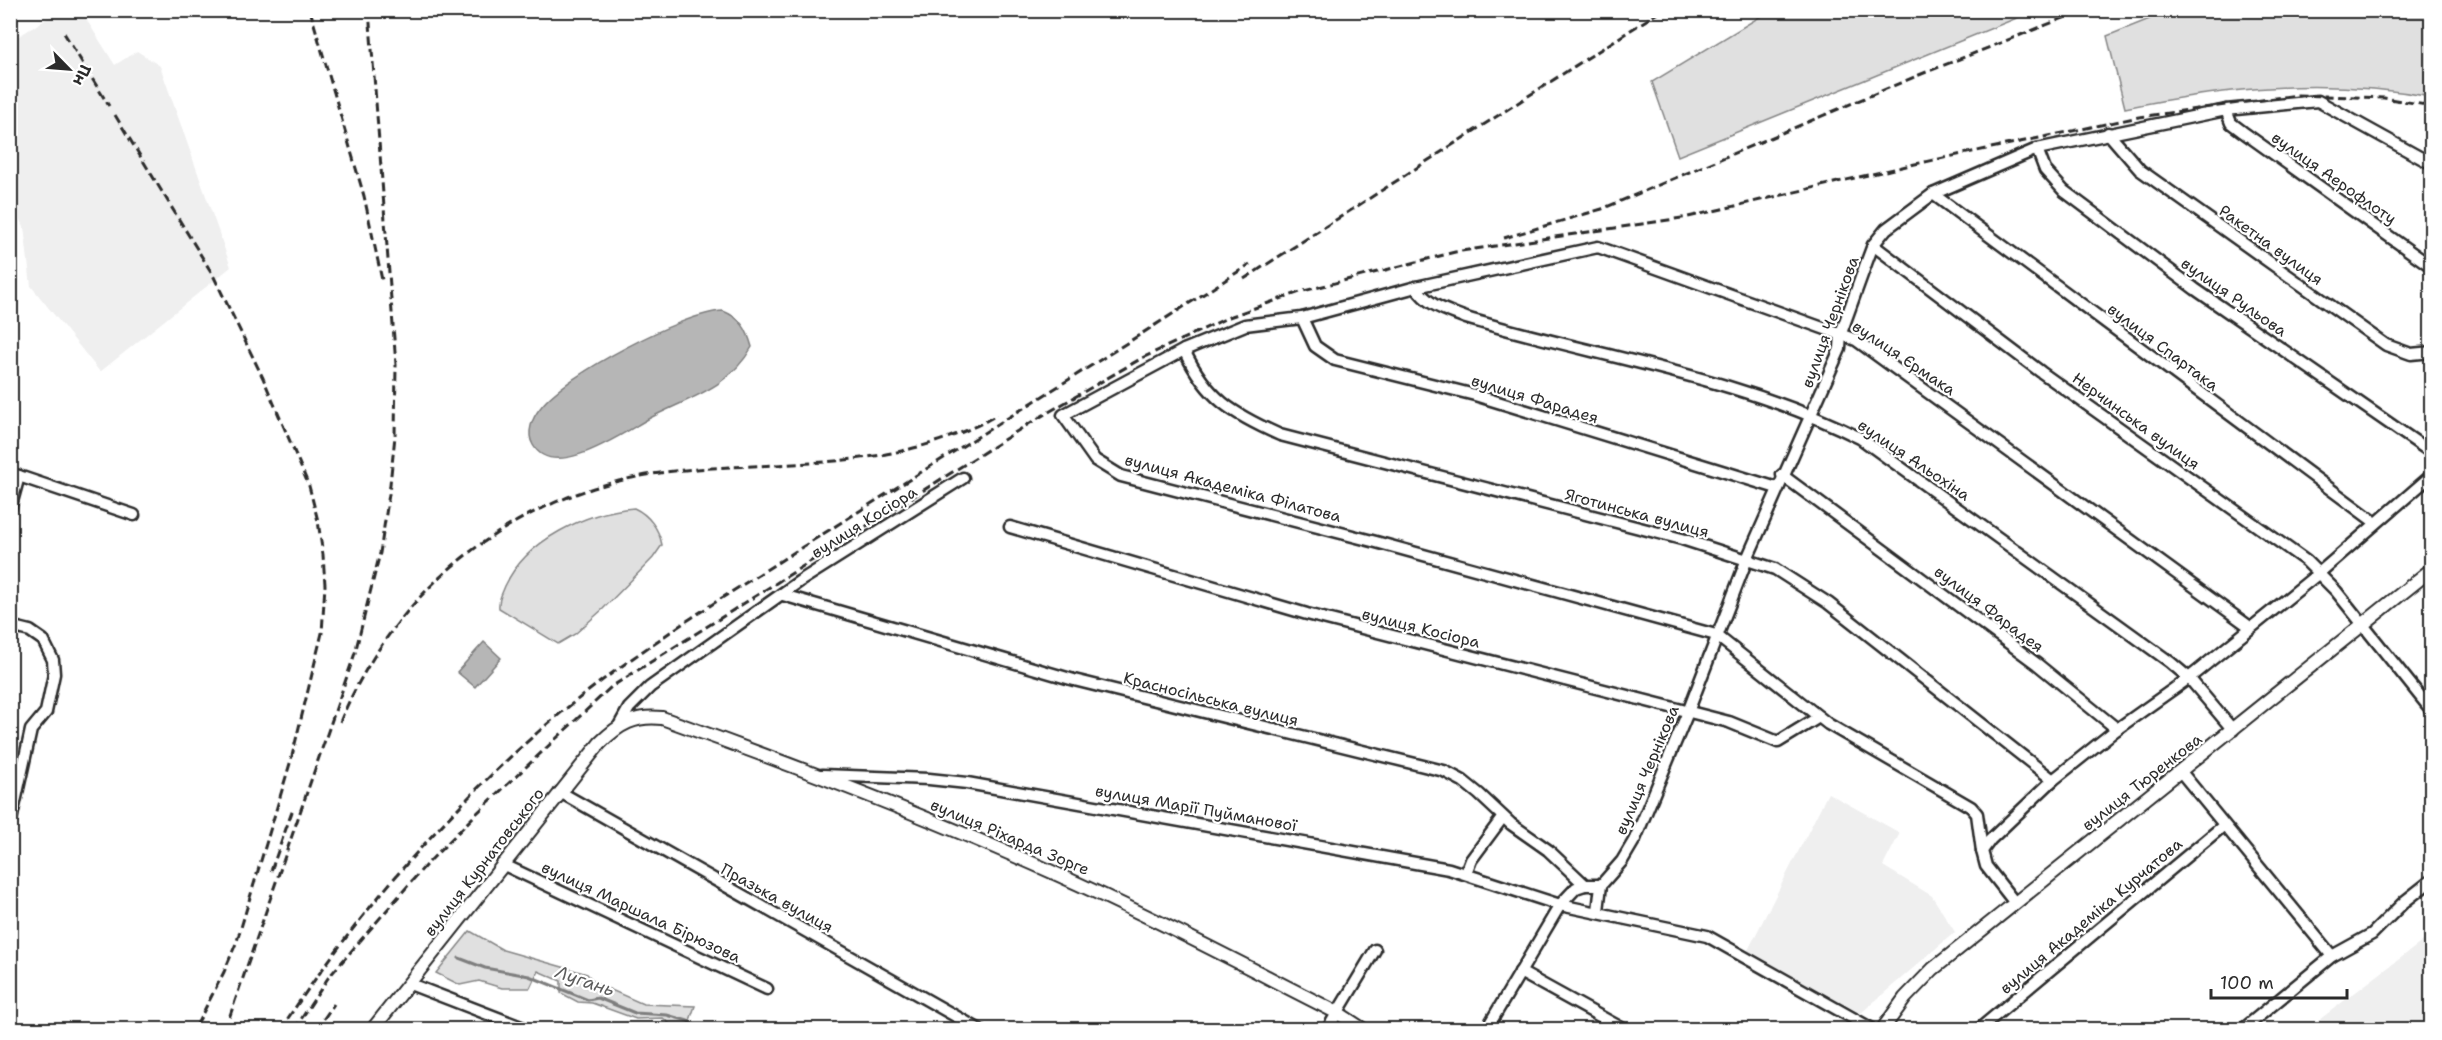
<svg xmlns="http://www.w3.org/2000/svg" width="2442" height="1040" font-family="'Shantell Sans',sans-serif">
	<rect width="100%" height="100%" fill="#fff"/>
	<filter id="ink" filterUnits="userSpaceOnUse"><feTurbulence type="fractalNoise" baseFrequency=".0167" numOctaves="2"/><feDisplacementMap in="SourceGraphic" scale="12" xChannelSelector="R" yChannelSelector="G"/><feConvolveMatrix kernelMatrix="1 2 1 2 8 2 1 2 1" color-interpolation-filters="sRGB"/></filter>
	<g filter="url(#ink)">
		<g fill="#efefef">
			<path d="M59 11H81L115 65 137 51 160 66 231 267 100 372 31 286 24 227 11 205V41Z"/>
			<path d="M1828 793 1900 833 1883 866 1932 896 1955 932 1861 1013 1746 954Z"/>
			<path d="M2431 935V1029H2307Z"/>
		</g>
		<g fill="#e0e0e0" stroke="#868686" stroke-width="1.5">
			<path d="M1771 10H2034V11L1678 156 1652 82Z"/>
			<path d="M2172 10 2431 11V97C2329 78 2226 87 2125 108L2107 36Z"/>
			<path d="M634 508C649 515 659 529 662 545L653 558 603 609 575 634 558 644 499 608C498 599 502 594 505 586 526 540 586 512 634 508Z"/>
			<path d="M470 931 503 950 587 974 595 983 643 1004 695 1006 687 1029 670 1024 663 1018 636 1019 592 1003 578 1002 561 993V981L538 971 530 988H502L479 981 460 985 436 973Z"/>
		</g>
		<g fill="#b6b6b6" stroke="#7e7e7e" stroke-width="1.5">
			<path d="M723 311C741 318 747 329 752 347 728 389 690 397 650 418 624 432 554 482 533 445 526 433 532 418 541 407 565 375 684 312 723 311Z"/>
			<path d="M484 642 501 658 475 687 457 672Z"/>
		</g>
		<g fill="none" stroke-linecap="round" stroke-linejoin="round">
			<path stroke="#7e7e7e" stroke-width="3" d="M459 958 485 968 529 976 588 1000 598 998 635 1013 667 1015 688 1021 701 1030"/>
			<defs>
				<g id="minor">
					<path d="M2226 110 2231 123 2243 132 2432 267"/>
					<path d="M2108 133 2140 170 2386 345 2411 354 2432 352"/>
					<path d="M2037 149 2045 170 2064 191 2195 289 2432 453"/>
					<path d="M1933 194 2376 523"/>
					<path d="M1873 245 2041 372 2306 561 2336 591 2432 711"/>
					<path d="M1416 287C1428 306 1446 310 1466 318 1597 357 1737 376 1860 438L2170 662 2189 678 2233 730"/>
					<path d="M1302 318 1315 346 1335 360 1475 395 1777 488"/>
					<path d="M1184 350C1207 399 1233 414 1280 435L1682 539 1775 569 1828 603 2053 780"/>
					<path d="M10 473 134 515"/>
					<path d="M1782 475 2037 664 2117 729"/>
					<path d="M10 509 19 476"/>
					<path d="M1010 527 1307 614 1729 722 1778 742 1819 717"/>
					<path d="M783 595 1074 680 1444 771 1463 781 1479 794 1511 824 1548 850 1585 885H1601"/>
					<path d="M10 626 30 631 43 640 53 660 54 674 46 712 31 730 10 825"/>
					<path d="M619 726 629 708 650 687 715 641 800 581 963 478"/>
					<path d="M2181 772 2332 956"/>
					<path d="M822 775 929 779 967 783 1449 869 1560 905 1707 936 1874 1030"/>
					<path d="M560 792 980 1030"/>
					<path d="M1982 851 1977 814 1971 807 1828 724 1716 635 1376 542 1121 476 1095 460 1063 415 1184 350 1245 325 1302 318 1416 287 1598 247 1856 340 2250 627"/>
					<path d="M502 864 767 989"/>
					<path d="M1466 873 1471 860 1503 817"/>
					<path d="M2015 903 1986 866 1982 851 1990 840 2053 780 2117 729 2189 678 2319 573 2432 475"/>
					<path d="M1598 911 1601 885 1622 861 1635 839 1688 712 1747 559 1840 349 1841 333 1867 261 1873 245 1886 229 1933 194 2037 149 2226 110 2318 101 2432 164"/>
					<path d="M1520 972 1625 1030"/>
					<path d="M410 984 529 1030"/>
					<path d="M1327 1030 1375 950"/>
					<path d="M1486 1030 1560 905 1576 888 1585 885"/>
					<path d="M1978 1030 2223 826"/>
					<path d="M2242 1030 2332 956 2372 934 2404 902 2432 880"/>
				</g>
				<g id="tertiary">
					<path d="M372 1030 600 743C619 724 635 715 662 718 794 765 924 815 1052 872 1149 915 1243 965 1338 1013L1364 1030"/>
					<path d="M1882 1030 1905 998 1933 969 2432 569"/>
				</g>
			</defs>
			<use href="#minor" stroke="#2b2b2b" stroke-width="15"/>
			<use href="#tertiary" stroke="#2b2b2b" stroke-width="16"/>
			<use href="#minor" stroke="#fff" stroke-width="10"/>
			<use href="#tertiary" stroke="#fff" stroke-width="12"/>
			<g stroke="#2b2b2b" stroke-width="3" stroke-dasharray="9 4.5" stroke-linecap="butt">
				<path d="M310 10 364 196 382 280"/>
				<path d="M64 33 109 106"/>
				<path d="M115 115 213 275 263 378 309 486 318 521 323 555 325 585 322 633 291 760 237 941 224 972 194 1030"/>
				<path d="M1504 238 1602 209 1919 75 2084 10"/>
				<path d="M1244 279 1662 10"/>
				<path d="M340 722C402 573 537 479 697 469 800 462 905 468 997 415"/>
				<path d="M271 871 293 809"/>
				<path d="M225 1030 355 653 380 553 389 494 395 436 396 365 369 10"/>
				<path d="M280 1030C354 919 438 820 538 732 632 651 738 588 842 522 978 436 1115 352 1250 264"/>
				<path d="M294 1030 328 978 425 866 476 814 611 687 1035 420 1142 358 1229 317 1300 292 1455 252 1688 217 1915 164 2139 117 2297 95 2384 98 2432 106"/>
				<path d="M316 1030 334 1004"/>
			</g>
		</g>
	</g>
	<g text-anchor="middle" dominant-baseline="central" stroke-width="4.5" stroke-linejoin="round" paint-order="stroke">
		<g font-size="16" fill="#2b2b2b" stroke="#fff">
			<text transform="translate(2334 178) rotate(35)">вулиця Аерофлоту</text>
			<text transform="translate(2271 245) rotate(36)">Ракетна вулиця</text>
			<text transform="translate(2234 297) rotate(35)">вулиця Рульова</text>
			<text transform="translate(1830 322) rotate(-70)">вулиця Чернікова</text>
			<text transform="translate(2163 347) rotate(37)">вулиця Спартака</text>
			<text transform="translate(1904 358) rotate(34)">вулиця Єрмака</text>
			<text transform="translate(1535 399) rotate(17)">вулиця Фарадея</text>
			<text transform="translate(2136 421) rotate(36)">Нерчинська вулиця</text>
			<text transform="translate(1914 460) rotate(34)">вулиця Альохіна</text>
			<text transform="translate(1233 488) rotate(15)">вулиця Академіка Філатова</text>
			<text transform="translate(1637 513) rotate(15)">Яготинська вулиця</text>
			<text transform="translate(864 522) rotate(-32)">вулиця Косіора</text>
			<text transform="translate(1989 609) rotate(37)">вулиця Фарадея</text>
			<text transform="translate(1421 628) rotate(14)">вулиця Косіора</text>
			<text transform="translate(1211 699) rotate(14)">Красносільська вулиця</text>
			<text transform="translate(1647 770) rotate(-67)">вулиця Чернікова</text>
			<text transform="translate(2142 782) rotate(-38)">вулиця Тюренкова</text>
			<text transform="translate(1196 808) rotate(10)">вулиця Марії Пуйманової</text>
			<text transform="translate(1010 837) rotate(23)">вулиця Ріхарда Зорге</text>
			<text transform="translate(484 862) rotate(-52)">вулиця Курнатовського</text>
			<text transform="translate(777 898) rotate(29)">Празька вулиця</text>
			<text transform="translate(641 912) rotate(25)">вулиця Маршала Бірюзова</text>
			<text transform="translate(2091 916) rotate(-40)">вулиця Академіка Курчатова</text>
		</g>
		<g font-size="18" font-style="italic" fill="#5c5c5c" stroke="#fff">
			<text transform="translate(585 981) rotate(19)">Лугань</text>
		</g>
	</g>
	<rect width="2442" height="1040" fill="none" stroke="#fff" stroke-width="36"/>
	<rect x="18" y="18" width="2406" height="1004" fill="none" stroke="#2b2b2b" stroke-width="2" filter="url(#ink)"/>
	<g transform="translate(69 69) rotate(115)" stroke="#ffffff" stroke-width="4.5" paint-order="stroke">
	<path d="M0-4.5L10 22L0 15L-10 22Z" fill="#2b2b2b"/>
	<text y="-9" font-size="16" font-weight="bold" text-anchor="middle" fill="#2b2b2b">Пн</text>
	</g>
	<path d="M2211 989v9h136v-9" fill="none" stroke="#2b2b2b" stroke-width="3"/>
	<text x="2220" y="989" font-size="18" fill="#2b2b2b" stroke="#ffffff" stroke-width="4.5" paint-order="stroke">100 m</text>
</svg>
